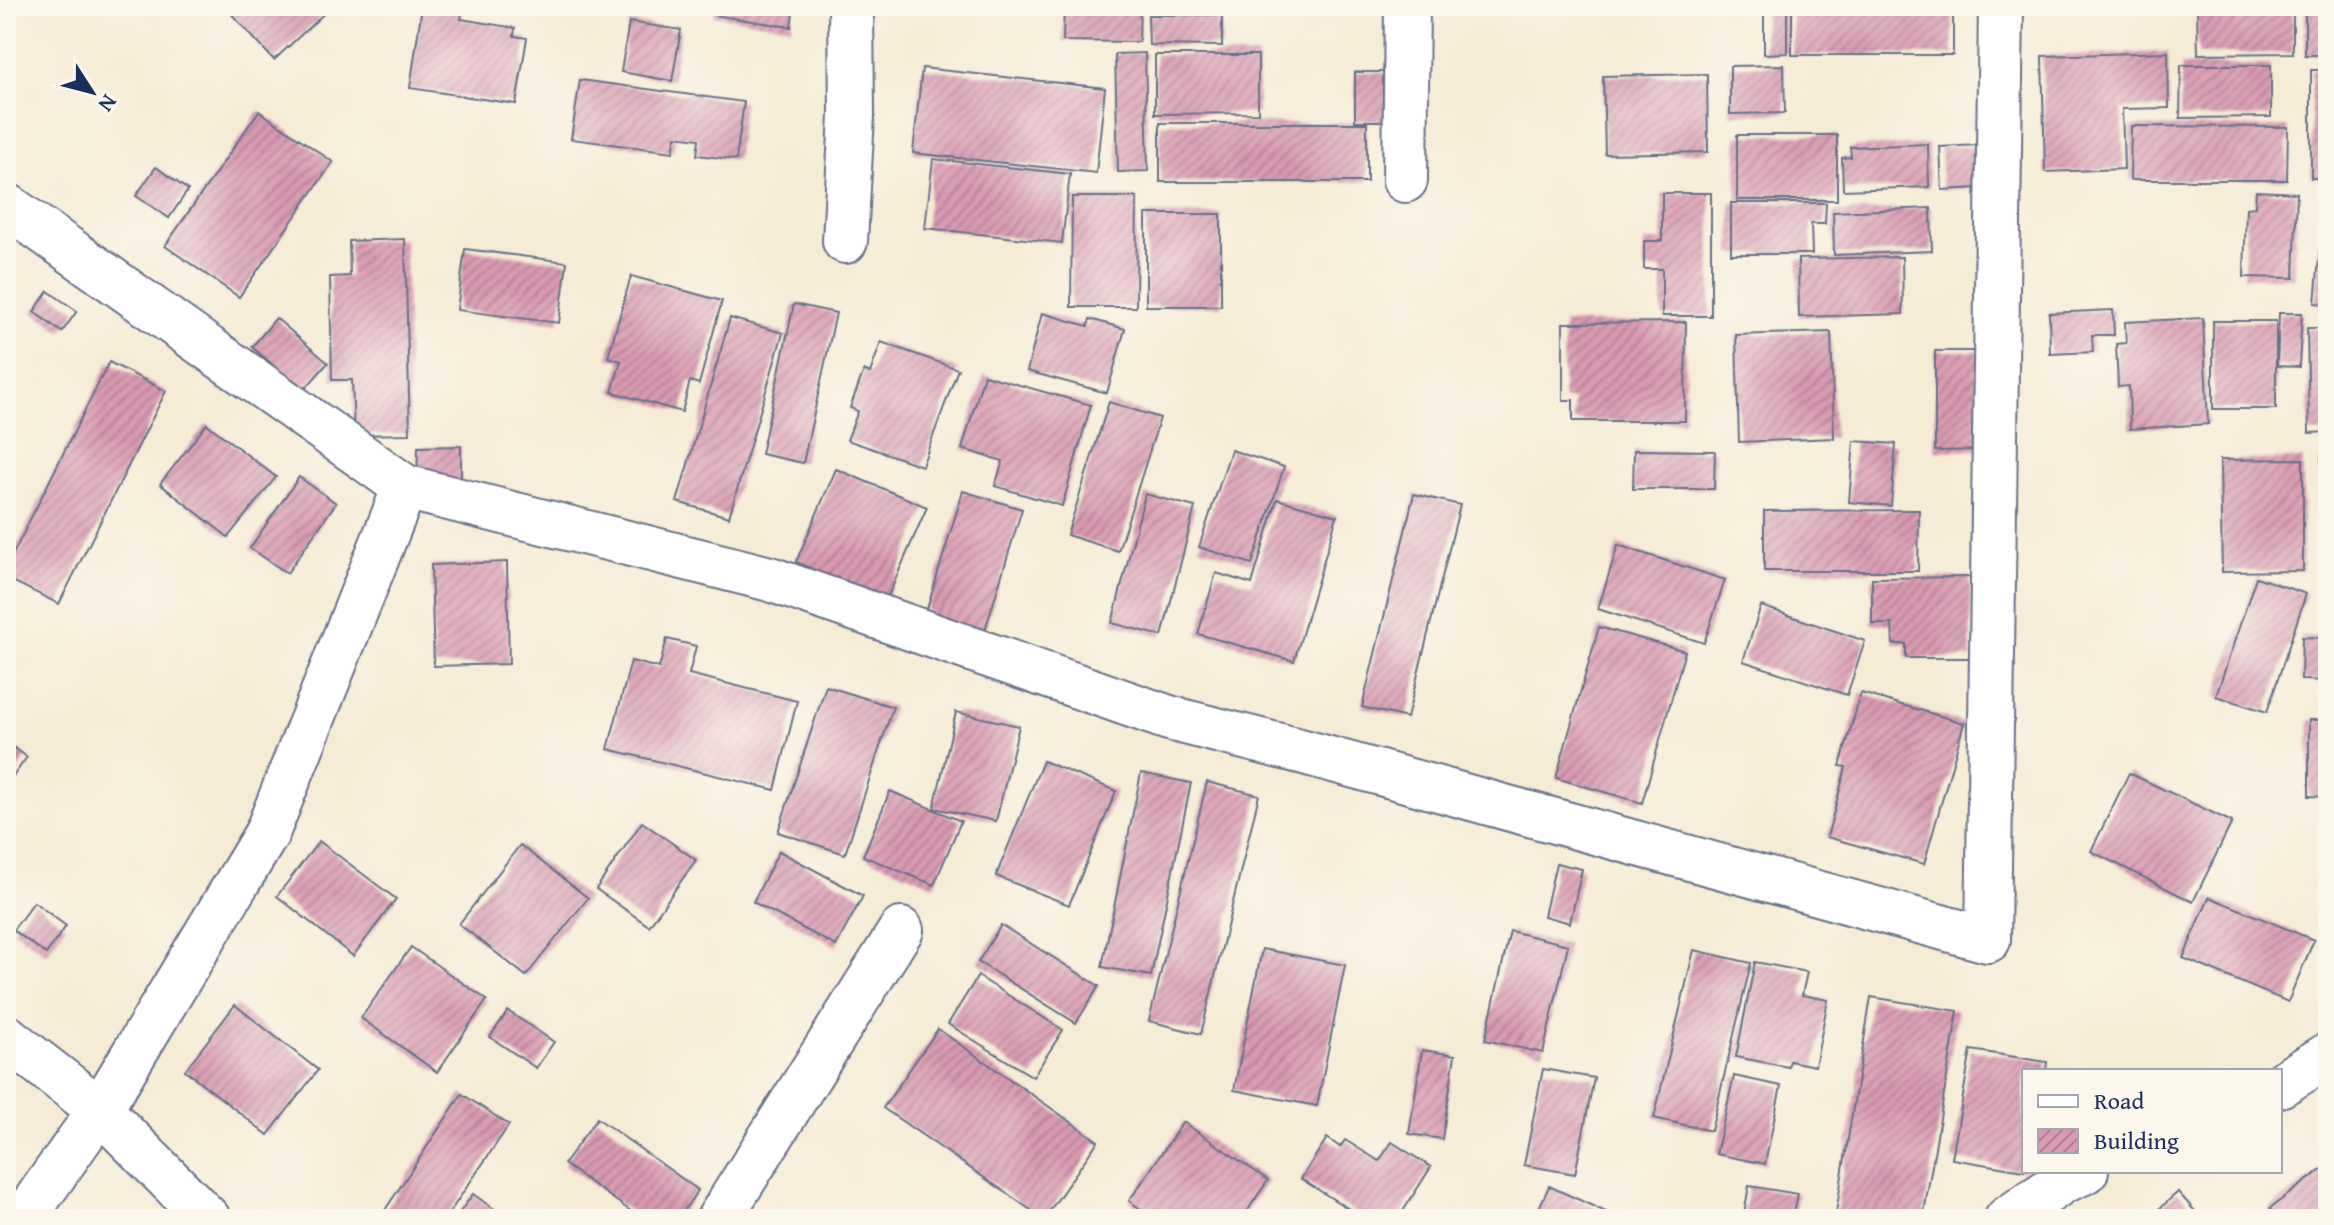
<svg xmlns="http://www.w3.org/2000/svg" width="2334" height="1225" font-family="'Gentium Book Plus',serif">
	<defs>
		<pattern id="building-hatch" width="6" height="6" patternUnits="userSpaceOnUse" patternTransform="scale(2)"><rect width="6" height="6" fill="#d99bb2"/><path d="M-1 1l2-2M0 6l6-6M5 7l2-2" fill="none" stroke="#af7f94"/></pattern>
	</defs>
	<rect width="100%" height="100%" fill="#fbf7ec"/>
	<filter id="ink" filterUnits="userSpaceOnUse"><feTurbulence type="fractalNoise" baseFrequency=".0125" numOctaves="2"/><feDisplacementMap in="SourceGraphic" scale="16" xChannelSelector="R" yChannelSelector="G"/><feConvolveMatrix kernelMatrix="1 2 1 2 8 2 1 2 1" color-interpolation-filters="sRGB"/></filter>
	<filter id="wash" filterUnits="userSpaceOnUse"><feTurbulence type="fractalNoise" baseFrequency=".006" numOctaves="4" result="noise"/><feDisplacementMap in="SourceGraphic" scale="32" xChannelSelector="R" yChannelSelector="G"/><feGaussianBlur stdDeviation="1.8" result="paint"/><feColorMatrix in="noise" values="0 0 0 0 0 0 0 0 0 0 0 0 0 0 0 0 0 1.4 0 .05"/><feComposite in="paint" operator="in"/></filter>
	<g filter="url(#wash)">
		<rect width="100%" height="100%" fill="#f6ecd6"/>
		<g id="blocks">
			<g fill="url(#building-hatch)">
				<path d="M224 6H332L274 60Z"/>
				<path d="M422 6H463L461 19 515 28 514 36 527 38 516 104 410 88Z"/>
				<path d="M715 6H794L791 27 713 15Z"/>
				<path d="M1064 6H1140L1139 42 1063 41Z"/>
				<path d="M1764 6H1787V53L1764 54Z"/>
				<rect x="1792" y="6" width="161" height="49"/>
				<path d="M2197 6H2293V53L2198 54Z"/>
				<rect x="2305" y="6" width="23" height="49"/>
				<path d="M1148 15H1222V46L1149 45Z"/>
				<path d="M629 22 681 30 672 81 621 72Z"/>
				<path d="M2168 52 2169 108 2122 109 2124 169 2045 172 2042 56Z"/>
				<path d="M1145 53 1148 171 1118 172 1115 54Z"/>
				<path d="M1155 55H1258V113L1155 114Z"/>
				<path d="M1784 65 1785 113 1730 114V66Z"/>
				<path d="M2181 65H2271V117L2180 118Z"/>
				<path d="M922 68 1105 88 1096 173 913 153Z"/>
				<rect x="2311" y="70" width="17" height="108"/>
				<rect x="1355" y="72" width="37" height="49"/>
				<path d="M1707 74 1708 152 1605 154 1603 76Z"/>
				<path d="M580 80 744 102 736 160 697 155 699 139 676 136 673 152 571 139Z"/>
				<path d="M259 111 333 162 239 297 165 246Z"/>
				<rect x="1160" y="123" width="207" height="59"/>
				<path d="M2131 126 2288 127 2287 180H2130Z"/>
				<rect x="1737" y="135" width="100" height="65"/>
				<path d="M1928 144 1929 187 1843 190 1842 158 1851 157 1850 147Z"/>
				<path d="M1978 145 1979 188 1942 190 1940 147Z"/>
				<path d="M933 159 1070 174 1062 243 925 228Z"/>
				<path d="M156 167 188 190 169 218 136 196Z"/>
				<path d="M2256 191 2297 193 2294 278 2244 277 2246 208 2255 207Z"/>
				<path d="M1662 193H1711V316H1662V269H1644V241H1662Z"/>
				<path d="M1072 197H1137L1136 307H1071Z"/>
				<path d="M1731 203H1826L1825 224H1811L1812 254H1731Z"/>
				<path d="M2324 203H2328V304L2315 303Z"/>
				<path d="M1931 208 1932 251 1834 255 1833 212Z"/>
				<rect x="1146" y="214" width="75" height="92"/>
				<path d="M405 239 410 434 354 435 352 380H332L330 277 350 276 349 241Z"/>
				<path d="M465 249 567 262 559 323 457 310Z"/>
				<path d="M1902 257 1903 314 1799 317 1798 259Z"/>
				<path d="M631 276 722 301 699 384 690 381 682 412 612 392 621 361 608 357Z"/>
				<path d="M48 291 77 311 62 332 34 312Z"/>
				<path d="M794 304 836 313 803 463 761 454Z"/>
				<path d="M2113 310 2114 335H2092L2093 352 2050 354 2049 313Z"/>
				<path d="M1042 313 1088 326 1090 319 1125 329 1107 393 1027 371Z"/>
				<path d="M2279 313H2302L2299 367 2277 366Z"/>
				<path d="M276 318 328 363 303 391 252 347Z"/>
				<path d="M730 318 783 333 729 517 677 502Z"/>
				<path d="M2203 318 2208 424 2130 429 2129 386 2118 387 2116 344 2126 343 2125 322Z"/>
				<rect x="2213" y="321" width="63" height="88"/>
				<path d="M1686 322 1685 421H1573V400H1563V323Z"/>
				<path d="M2307 328H2328V432L2309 433Z"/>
				<path d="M1831 332 1834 438 1739 442 1736 335Z"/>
				<path d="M881 342 958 369 922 466 847 440 858 411 850 408 864 370 870 373Z"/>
				<path d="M1935 351H1984L1985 450 1935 451Z"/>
				<path d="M109 362 166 391 59 604 6 578V568Z"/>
				<path d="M984 375 1091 405 1062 506 995 486 1003 461 962 449Z"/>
				<path d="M1109 402 1160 418 1118 551 1067 535Z"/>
				<path d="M207 424 276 477 228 537 160 484Z"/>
				<path d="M1854 441 1896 444 1891 506 1849 502Z"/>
				<path d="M461 446V482H417L418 447Z"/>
				<path d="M1231 450 1284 467 1252 564 1199 547Z"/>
				<path d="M1634 450 1715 451 1714 489H1633Z"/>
				<path d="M2328 455V547H2326L2321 456Z"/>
				<path d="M2303 459V571L2222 572 2220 460Z"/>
				<path d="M836 469 927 507 886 601 796 562Z"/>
				<path d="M299 477 336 503 287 573 250 548Z"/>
				<path d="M963 491 1022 509 982 640 923 622Z"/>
				<path d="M1145 494 1195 507 1162 636 1112 623Z"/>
				<path d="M1414 494 1460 505 1407 718 1362 707Z"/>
				<path d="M1277 499 1337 516 1294 661 1198 634 1216 573 1252 584Z"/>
				<path d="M1919 510 1918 571H1764V511Z"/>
				<path d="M1618 545 1725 580 1704 643 1598 609Z"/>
				<path d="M507 562 509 664 434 666 431 565Z"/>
				<path d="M1970 577 1971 658H1906V644H1893L1892 624H1872V578Z"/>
				<path d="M2256 577 2306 594 2267 712 2216 696Z"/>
				<path d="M2324 581H2328V623L2323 622Z"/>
				<path d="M1761 606 1865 641 1847 695 1743 661Z"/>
				<path d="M1599 627 1685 651 1642 803 1556 778Z"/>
				<path d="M2302 637 2328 638V681L2301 680Z"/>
				<path d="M667 639 696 646 689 674 797 701 775 790 608 749 631 661 659 668Z"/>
				<path d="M826 686 893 707 845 854 778 832Z"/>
				<path d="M1861 693 1964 723 1924 864 1827 837 1846 767 1840 766Z"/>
				<path d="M956 712 1019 726 996 821 934 808Z"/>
				<path d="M2309 720H2328V797L2309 796Z"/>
				<path d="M6 742 27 757 6 786Z"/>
				<path d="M1043 761 1116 791 1069 905 996 876Z"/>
				<path d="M1141 773 1191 783 1151 976 1102 967Z"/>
				<path d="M2129 773 2232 822 2193 902 2091 851Z"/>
				<path d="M1207 782 1259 795 1201 1034 1149 1021Z"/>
				<path d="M890 791 961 821 934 885 863 856Z"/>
				<path d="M642 822 696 860 649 926 596 889Z"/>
				<path d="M319 841 396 899 353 956 277 896Z"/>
				<path d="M520 845 588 898 526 976 459 924Z"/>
				<path d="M779 851 863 896 836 946 753 902Z"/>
				<path d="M1556 863 1582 869 1570 923 1544 916Z"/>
				<path d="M2209 897 2314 940 2288 1002 2183 958Z"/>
				<path d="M34 902 66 926 46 954 13 930Z"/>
				<path d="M1001 925 1099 986 1076 1023 978 962Z"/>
				<path d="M1510 931 1568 945 1543 1053 1485 1040Z"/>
				<path d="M411 947 487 1000 437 1072 361 1018Z"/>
				<path d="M1262 949 1345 965 1317 1106 1234 1090Z"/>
				<path d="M1694 950 1751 963 1711 1131 1654 1118Z"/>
				<path d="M1755 962 1807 972 1802 995 1828 1000 1815 1066 1790 1061 1788 1067 1736 1057Z"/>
				<path d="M978 976 1063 1030 1033 1077 948 1024Z"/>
				<path d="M1871 997 1958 1011 1923 1219H1835Z"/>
				<path d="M235 1005 318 1070 268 1135 185 1070Z"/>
				<path d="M508 1011 554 1042 536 1068 490 1037Z"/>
				<path d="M938 1029 1098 1141 1044 1219 883 1108Z"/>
				<path d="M1422 1050 1455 1055 1442 1139 1409 1134Z"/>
				<path d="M1971 1050 2047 1062 2046 1071H2024V1171L1952 1159Z"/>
				<path d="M1543 1069 1594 1078 1575 1174 1524 1165Z"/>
				<path d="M1734 1076 1781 1086 1765 1164 1716 1154Z"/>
				<path d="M462 1094 509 1125 445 1219H379Z"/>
				<path d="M597 1118 698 1190 678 1219H642L564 1164Z"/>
				<path d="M1183 1122 1268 1180 1242 1219H1155L1129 1201Z"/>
				<path d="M1327 1138 1340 1147 1345 1140 1379 1161 1392 1142 1431 1167 1398 1219H1365L1301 1179Z"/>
				<path d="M2328 1165V1219H2278L2270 1208Z"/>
				<path d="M1549 1186 1621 1219H1534Z"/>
				<path d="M1749 1186 1798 1194 1793 1219H1743Z"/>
				<path d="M2178 1192 2202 1219H2148Z"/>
				<path d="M473 1194 501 1214 498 1219H455Z"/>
			</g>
		</g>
	</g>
	<g filter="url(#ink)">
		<use href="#blocks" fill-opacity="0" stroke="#687188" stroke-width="2"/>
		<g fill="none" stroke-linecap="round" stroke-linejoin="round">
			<defs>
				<g id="street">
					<path d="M1405 180 1407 6"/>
					<path d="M6 205 405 487 770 579 1169 718 1304 752 1988 940 2001 6"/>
					<path d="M845 241 852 116 851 6"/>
					<path d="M6 1037 100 1110 208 1219"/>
					<path d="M2280 1085 2328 1055"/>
					<path d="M23 1219 100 1110 267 833 405 487"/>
					<path d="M719 1219 901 930"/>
					<path d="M2007 1219 2063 1181 2086 1171"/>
				</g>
			</defs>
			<use href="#street" stroke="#687188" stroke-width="48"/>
			<use href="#street" stroke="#fff" stroke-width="44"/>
		</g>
	</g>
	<rect width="2334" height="1225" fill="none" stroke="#fbf7ec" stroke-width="32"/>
	<rect x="2022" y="1069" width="260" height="104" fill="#fbf7ec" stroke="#a1a7b3" stroke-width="2"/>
	<rect x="2038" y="1095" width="40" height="12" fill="#ffffff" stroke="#a1a7b3" stroke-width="2"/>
	<text x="2094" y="1109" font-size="24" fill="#1b2f5e">Road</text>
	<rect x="2038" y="1129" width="40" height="24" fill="url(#building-hatch)" stroke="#a1a7b3" stroke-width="2"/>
	<text x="2094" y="1149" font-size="24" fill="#1b2f5e">Building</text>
	<g transform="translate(92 92) rotate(126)" stroke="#fbf7ec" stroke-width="6" paint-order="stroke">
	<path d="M0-6L14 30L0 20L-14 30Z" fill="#1b2f5e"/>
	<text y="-12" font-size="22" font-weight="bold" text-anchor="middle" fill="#1b2f5e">N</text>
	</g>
</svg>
